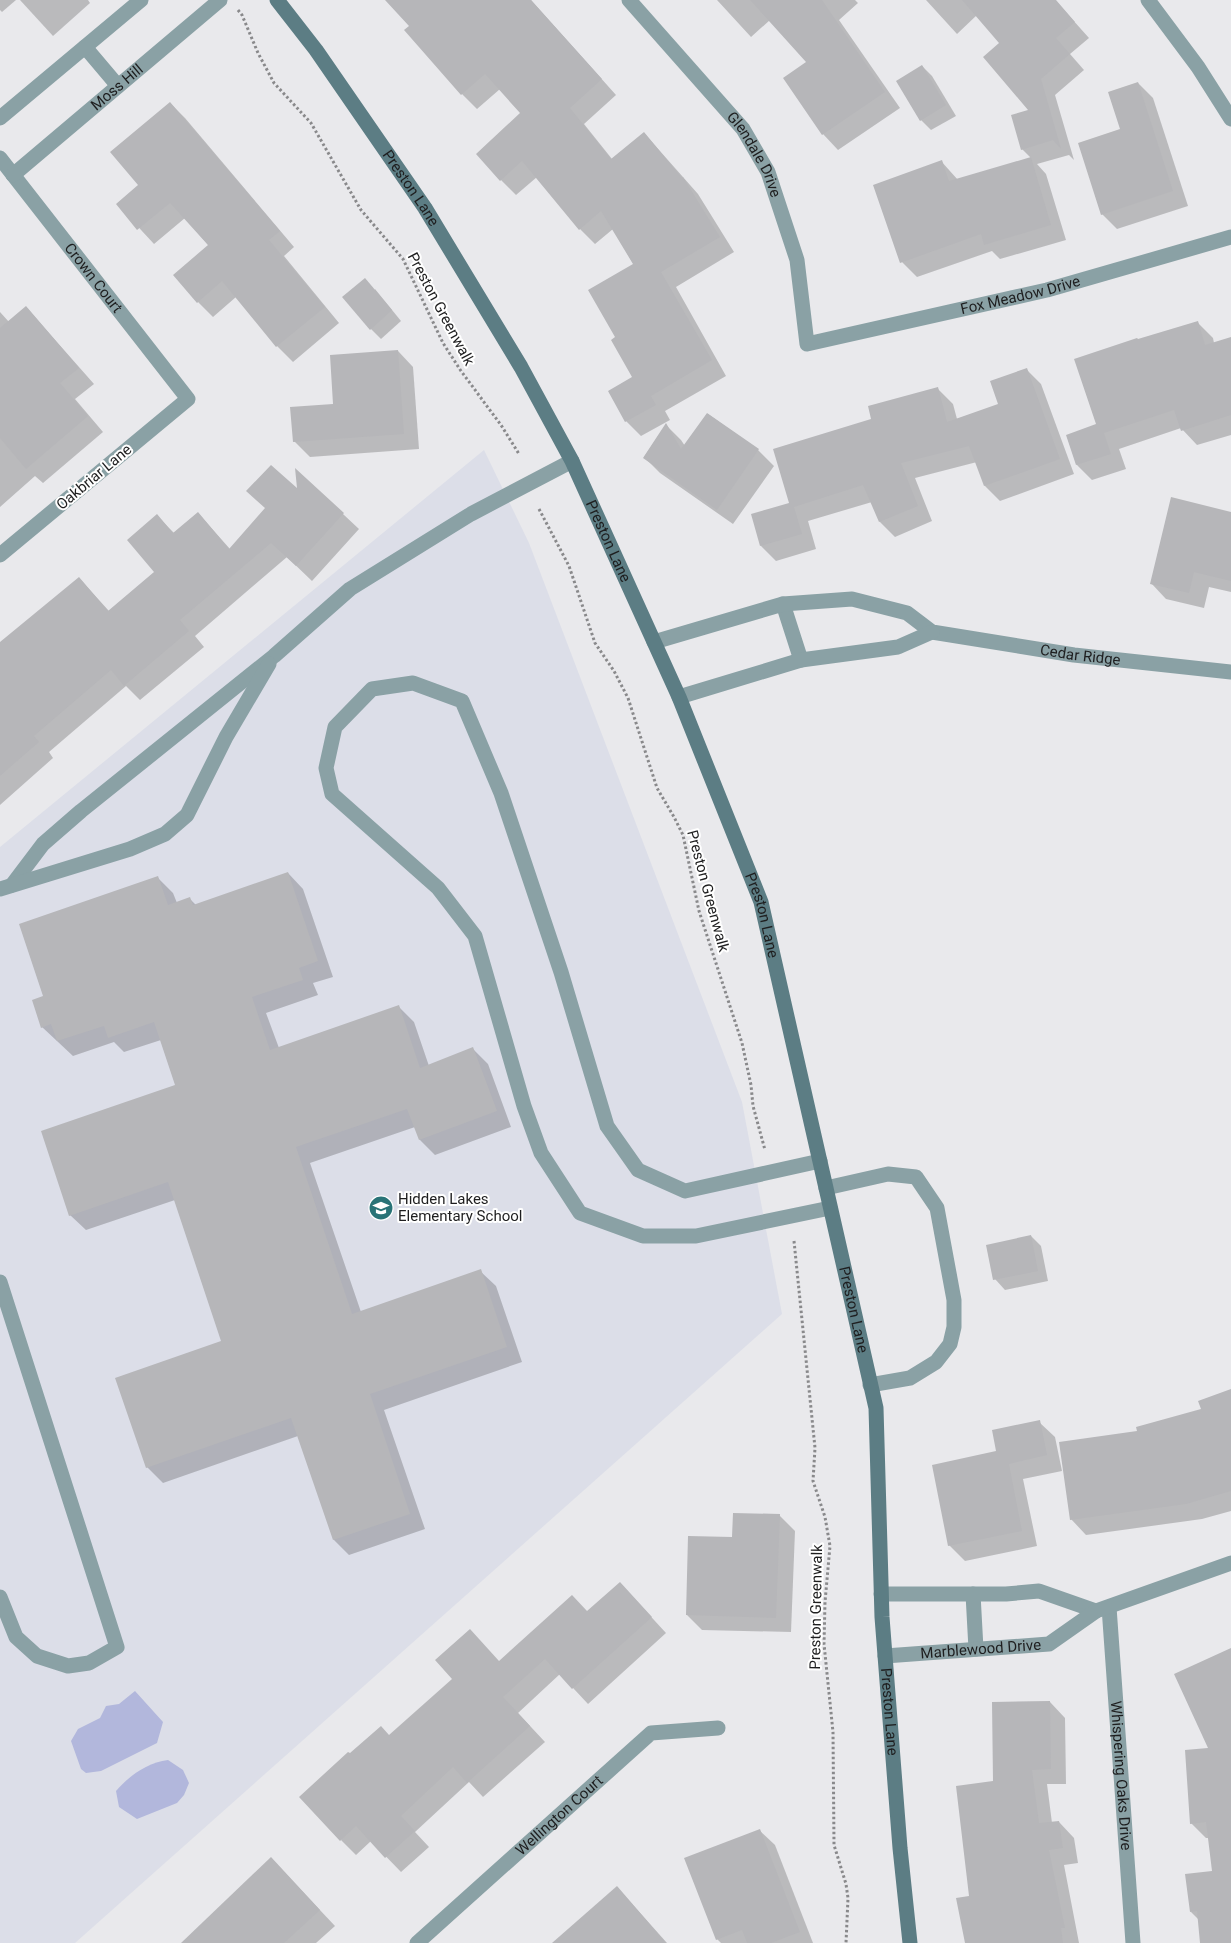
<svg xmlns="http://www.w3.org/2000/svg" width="1231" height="1943" font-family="Roboto,sans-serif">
	<rect width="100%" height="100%" fill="#e9e9ec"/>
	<path fill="#dcdee8" d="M484 450 529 543 742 1102 782 1314 75 1943H0V847Z"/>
	<g fill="#b2b7dc">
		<path d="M135 1691 163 1722 157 1743 101 1771 86 1773 81 1769 71 1741 78 1729 100 1718 106 1706 119 1704Z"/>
		<path d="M168 1760 183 1770 189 1783 184 1795 177 1803 137 1819 119 1807 116 1791C130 1775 147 1763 168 1760Z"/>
	</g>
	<g fill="#0003">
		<path d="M0 0H16L2 12 0 10Z"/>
		<path d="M20 0H88L90 3 53 36Z"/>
		<path d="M386 0H531L616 95 584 124 612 159 644 133 698 194 734 252 676 287 726 376 665 411 670 420 641 436 626 421 609 392 634 377 617 338 634 265 613 229 595 244 580 229 537 177 516 195 501 180 478 154 522 113 500 89 477 109 462 94 410 26Z"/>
		<path d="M717 0H855L858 3 839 20 900 108 838 150 823 134 784 78 808 62 770 20 751 37Z"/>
		<path d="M926 0H1055L1089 38 1070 54 1084 70 1055 95 1074 160 1069 155 1037 164 1046 174 1066 240 1000 259 992 251 917 277 902 262 941 161 958 180 1031 158 1022 149 1030 111 1000 43 977 15 957 34Z"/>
		<path d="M922 66 932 76 956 116 931 130 921 120Z"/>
		<path d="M1138 83 1153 98 1188 206 1117 229 1102 214Z"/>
		<path d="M170 103 185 118 294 247 284 256 339 323 293 362 277 346 236 297 213 317 198 302 209 246 185 218 154 244 117 204 140 185Z"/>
		<path d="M375 289 401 321 381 339 371 329Z"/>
		<path d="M26 307 94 384 75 399 103 432 43 483 35 476 0 507V312L9 322Z"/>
		<path d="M1197 322 1213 338 1214 343 1231 342V435L1197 445 1181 428 1119 449 1126 469 1092 480 1077 465 1067 436 1098 425 1138 341Z"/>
		<path d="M398 351 413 367 419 449 310 457 294 441Z"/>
		<path d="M1026 369 1041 384 1074 474 1000 501 985 486 977 462 915 478 932 521 895 537 880 522 872 502 808 521 816 549 776 561 761 546 752 515 790 504 873 420 938 389 953 404 957 419 1000 405Z"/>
		<path d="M708 414 758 450 774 466 733 524 660 473 644 457 666 425 681 440 685 446Z"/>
		<path d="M297 471 359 529 312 581 287 557 195 636 204 647 140 700 126 686 49 752 53 758 0 805V644L79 578 109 611 155 572 157 516 174 533 198 513 230 549 298 491Z"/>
		<path d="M1231 513V592L1209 587 1204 608 1166 599 1151 583Z"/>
		<path d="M288 873 303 889 333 977 313 983 318 995 266 1013 279 1048 399 1007 414 1022 429 1066 473 1049 488 1064 511 1127 435 1155 420 1140 415 1127 310 1163 361 1312 480 1271 496 1286 522 1362 384 1410 425 1529 349 1555 334 1540 298 1436 163 1483 147 1467 223 1342 175 1200 86 1230 70 1215 177 1086 161 1040 124 1052 114 1042 73 1056 42 1027 45 997 158 878 173 893 177 903 190 899 196 905Z"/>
		<path d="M1031 1236 1041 1246 1048 1281 1005 1290 995 1279Z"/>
		<path d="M1231 1391V1511L1202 1519 1086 1535 1071 1519 1139 1432 1203 1410Z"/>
		<path d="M1039 1422 1055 1437 1062 1471 1023 1479 1037 1546 965 1561 949 1545 998 1452Z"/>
		<path d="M779 1515 795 1531 791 1632 702 1630 687 1615 733 1538Z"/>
		<path d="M620 1583 666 1633 588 1704 560 1674 518 1713 545 1742 483 1797 469 1782 415 1832 429 1847 401 1872 371 1841 356 1855 341 1840 390 1736 499 1662 588 1612Z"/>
		<path d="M1231 1649V1943H1201L1199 1920 1191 1912 1213 1872 1209 1838H1206L1191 1823 1210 1749Z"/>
		<path d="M1050 1702 1065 1718 1066 1784H1047L1052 1823 1059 1822 1074 1838 1078 1863 1064 1865 1079 1943H966L970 1897 995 1782Z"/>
		<path d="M759 1830 775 1845 813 1943H721L717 1939Z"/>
		<path d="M271 1858 335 1926 316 1943H192Z"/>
		<path d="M617 1887 667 1943H567Z"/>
	</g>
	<g fill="#b6b6b9">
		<path d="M385 0H531L602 79 570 108 611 159 644 132 682 178 683 177 720 237 661 272 712 360 651 396 656 405 625 422 608 391 632 377 611 340 615 337 588 290 633 264 601 211 579 230 522 161 500 181 476 154 520 113 485 74 461 95 404 30 409 26Z"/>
		<path d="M750 0H822L885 92 822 135 783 78 806 62Z"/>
		<path d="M962 0H1056L1075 22 1056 38 1070 54 1041 79 1061 149 1053 140 1021 150 1011 115 1028 110 983 57 999 43Z"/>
		<path d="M922 65 946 105 920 121 896 81Z"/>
		<path d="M1138 82 1173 191 1101 215 1078 143 1120 129 1108 92Z"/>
		<path d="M170 102 280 231 269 240 325 307 276 347 222 281 197 303 173 275 208 245 170 203 137 230 116 204 138 185 110 152Z"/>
		<path d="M1031 157 1051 225 984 245 981 234 900 263 873 185 942 160 949 181Z"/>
		<path d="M365 278 392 310 370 330 342 297Z"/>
		<path d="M26 306 79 368 60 383 88 416 26 469 0 438V328Z"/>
		<path d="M1198 321 1205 345 1231 337V415L1181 431 1174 410 1104 433 1111 454 1076 465 1066 435 1096 424 1074 359 1137 338 1138 339Z"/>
		<path d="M398 350 404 434 293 442 290 407 333 404 330 355Z"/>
		<path d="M1027 368 1060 459 984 486 969 446 901 463 918 506 879 522 863 485 794 507 802 534 760 546 751 514 789 503 773 449 871 419 868 406 938 387 947 422 998 404 990 381Z"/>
		<path d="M707 413 759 449 717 510 643 458 666 423 681 449Z"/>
		<path d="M271 465 297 488 295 468 344 513 296 566 271 543 180 620 189 631 124 686 111 670 34 736 39 742 0 776V642L79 577 108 611 154 572 127 540 157 514 173 533 198 512 229 549 265 508 246 491Z"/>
		<path d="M1171 497 1231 512V581L1194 572 1189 593 1150 584Z"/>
		<path d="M288 872 318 961 299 968 303 980 252 997 270 1050 399 1005 420 1068 473 1047 497 1111 419 1140 407 1109 296 1147 352 1314 481 1269 507 1347 370 1394 410 1514 333 1540 291 1418 146 1468 115 1378 221 1341 168 1182 69 1216 41 1131 175 1085 154 1022 108 1038 104 1026 57 1041 51 1024 41 1028 32 1000 43 996 19 924 158 876 168 905 190 897 193 905Z"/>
		<path d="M1031 1235 1038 1271 993 1280 986 1245Z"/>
		<path d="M1231 1389V1491L1186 1504 1070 1520 1059 1442 1137 1431 1136 1427 1201 1409 1198 1401Z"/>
		<path d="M1040 1420 1047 1455 1009 1464 1022 1531 948 1546 932 1465 996 1451 992 1430Z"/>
		<path d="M733 1513 780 1514 776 1618 686 1615 688 1536 732 1537Z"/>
		<path d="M620 1582 652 1617 572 1689 545 1659 503 1697 530 1726 467 1783 453 1767 401 1816 415 1831 385 1858 356 1826 340 1841 299 1797 348 1752 350 1753 381 1726 389 1735 452 1679 435 1660 470 1629 499 1661 572 1595 587 1611Z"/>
		<path d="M1231 1648V1943H1200L1197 1911 1190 1912 1185 1874 1212 1871 1206 1822 1190 1824 1185 1750 1208 1748 1174 1674Z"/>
		<path d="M1050 1701 1051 1769 1032 1770 1039 1823 1059 1821 1063 1848 1049 1850 1065 1928H1061L1063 1943H965L956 1898 969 1896 956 1786 993 1781 992 1702Z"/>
		<path d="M760 1829 800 1932 771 1943H747L742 1930 716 1940 684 1858Z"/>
		<path d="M271 1857 320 1910 284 1943H181Z"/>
		<path d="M617 1886 666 1943H552Z"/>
	</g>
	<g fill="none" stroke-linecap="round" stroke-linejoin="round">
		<g stroke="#89898b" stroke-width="3" stroke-dasharray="2.5 2.5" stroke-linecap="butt">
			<path d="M238 10 242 15 258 53 274 83 311 123 361 210 403 259 443 343 461 371 501 425 519 454"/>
			<path d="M539 509 569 566 595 643 614 671 628 698 657 788 674 817 683 835 699 911 742 1043 751 1085 753 1106 765 1150"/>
			<path d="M794 1241 815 1448 813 1481 825 1517 830 1546 825 1602 824 1644 833 1732 834 1845 846 1884 848 1898 846 1943"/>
		</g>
		<g stroke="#8aa1a5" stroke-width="15">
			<path d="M85 47 118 86"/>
			<path d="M783 604 801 660"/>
			<path d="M12 885 43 844 81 811 274 656 350 589 471 514 572 461"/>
			<path d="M0 889 130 849 165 834 187 815 226 737 269 664"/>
			<path d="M820 1161 685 1191 638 1170 607 1126 561 972 501 793 462 701 413 683 372 689 335 727 326 768 332 794 438 888 475 936 524 1106 541 1153 580 1213 643 1236H696L830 1208"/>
			<path d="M826 1188 888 1174 916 1177 937 1208 954 1300V1327L950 1344 936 1362 910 1378 870 1385"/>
			<path d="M0 1282 117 1647 89 1663 68 1666 37 1656 16 1637 0 1597"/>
			<path d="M973 1594 976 1649"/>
		</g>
		<g stroke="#8aa1a5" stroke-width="15">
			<path id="s1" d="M629 0 743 129 768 172 797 260 807 344 1047 290 1231 237"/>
			<path d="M1148 0 1198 67 1231 119"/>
			<path d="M0 118 141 0"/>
			<path id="s2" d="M0 158 188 399 0 555"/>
			<path id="s3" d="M13 175 220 0"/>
			<path id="s4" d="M654 642 783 604 852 599 907 613 932 632 1074 655 1231 672"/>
			<path d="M679 697 801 660 898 647 932 632"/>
			<path d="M881 1594H1006L1039 1591 1096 1611"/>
			<path id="s5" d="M1109 1607 1133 1943"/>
			<path id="s6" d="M885 1656 1049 1644 1096 1611 1231 1563"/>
			<path id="s7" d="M417 1943 651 1733 718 1728"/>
		</g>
		<path stroke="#5c7d84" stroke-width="15" id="s8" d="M277 0 316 50 425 208 521 367 572 461 679 697 761 902 876 1408 882 1617 900 1848 910 1943"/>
	</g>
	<defs>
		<symbol id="school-disc" viewBox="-11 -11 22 22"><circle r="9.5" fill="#297377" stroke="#fff"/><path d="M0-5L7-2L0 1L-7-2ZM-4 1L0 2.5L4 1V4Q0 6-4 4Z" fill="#fff"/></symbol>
	</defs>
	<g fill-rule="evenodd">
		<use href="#school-disc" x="367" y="1194" width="28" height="28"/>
	</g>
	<g text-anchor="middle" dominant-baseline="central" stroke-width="4" stroke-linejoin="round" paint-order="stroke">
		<g font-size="15" fill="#1e1e1f" stroke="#fff">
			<text stroke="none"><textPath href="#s3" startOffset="136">Moss Hill</textPath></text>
			<text stroke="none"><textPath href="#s1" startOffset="200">Glendale Drive</textPath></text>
			<text stroke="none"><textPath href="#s8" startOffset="231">Preston Lane</textPath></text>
			<text stroke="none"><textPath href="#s2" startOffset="152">Crown Court</textPath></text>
			<text stroke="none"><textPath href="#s1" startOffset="618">Fox Meadow Drive</textPath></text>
			<text transform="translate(441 309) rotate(62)">Preston Greenwalk</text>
			<text transform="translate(94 477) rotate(-40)">Oakbriar Lane</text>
			<text stroke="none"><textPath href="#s8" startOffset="636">Preston Lane</textPath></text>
			<text stroke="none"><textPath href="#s4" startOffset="442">Cedar Ridge</textPath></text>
			<text transform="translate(708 891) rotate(75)">Preston Greenwalk</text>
			<text stroke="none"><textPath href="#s8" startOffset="1041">Preston Lane</textPath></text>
			<text stroke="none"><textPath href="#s8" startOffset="1446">Preston Lane</textPath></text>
			<text transform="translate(816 1607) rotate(-89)">Preston Greenwalk</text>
			<text stroke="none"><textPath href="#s6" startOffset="96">Marblewood Drive</textPath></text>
			<text stroke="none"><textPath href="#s8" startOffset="1851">Preston Lane</textPath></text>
			<text stroke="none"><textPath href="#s5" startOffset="169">Whispering Oaks Drive</textPath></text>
			<text stroke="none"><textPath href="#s7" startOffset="191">Wellington Court</textPath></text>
		</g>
		<g font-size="15" fill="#1e1e1f" stroke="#fff" text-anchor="start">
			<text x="398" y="1199">Hidden Lakes<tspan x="398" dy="17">Elementary School</tspan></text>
		</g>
	</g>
</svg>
